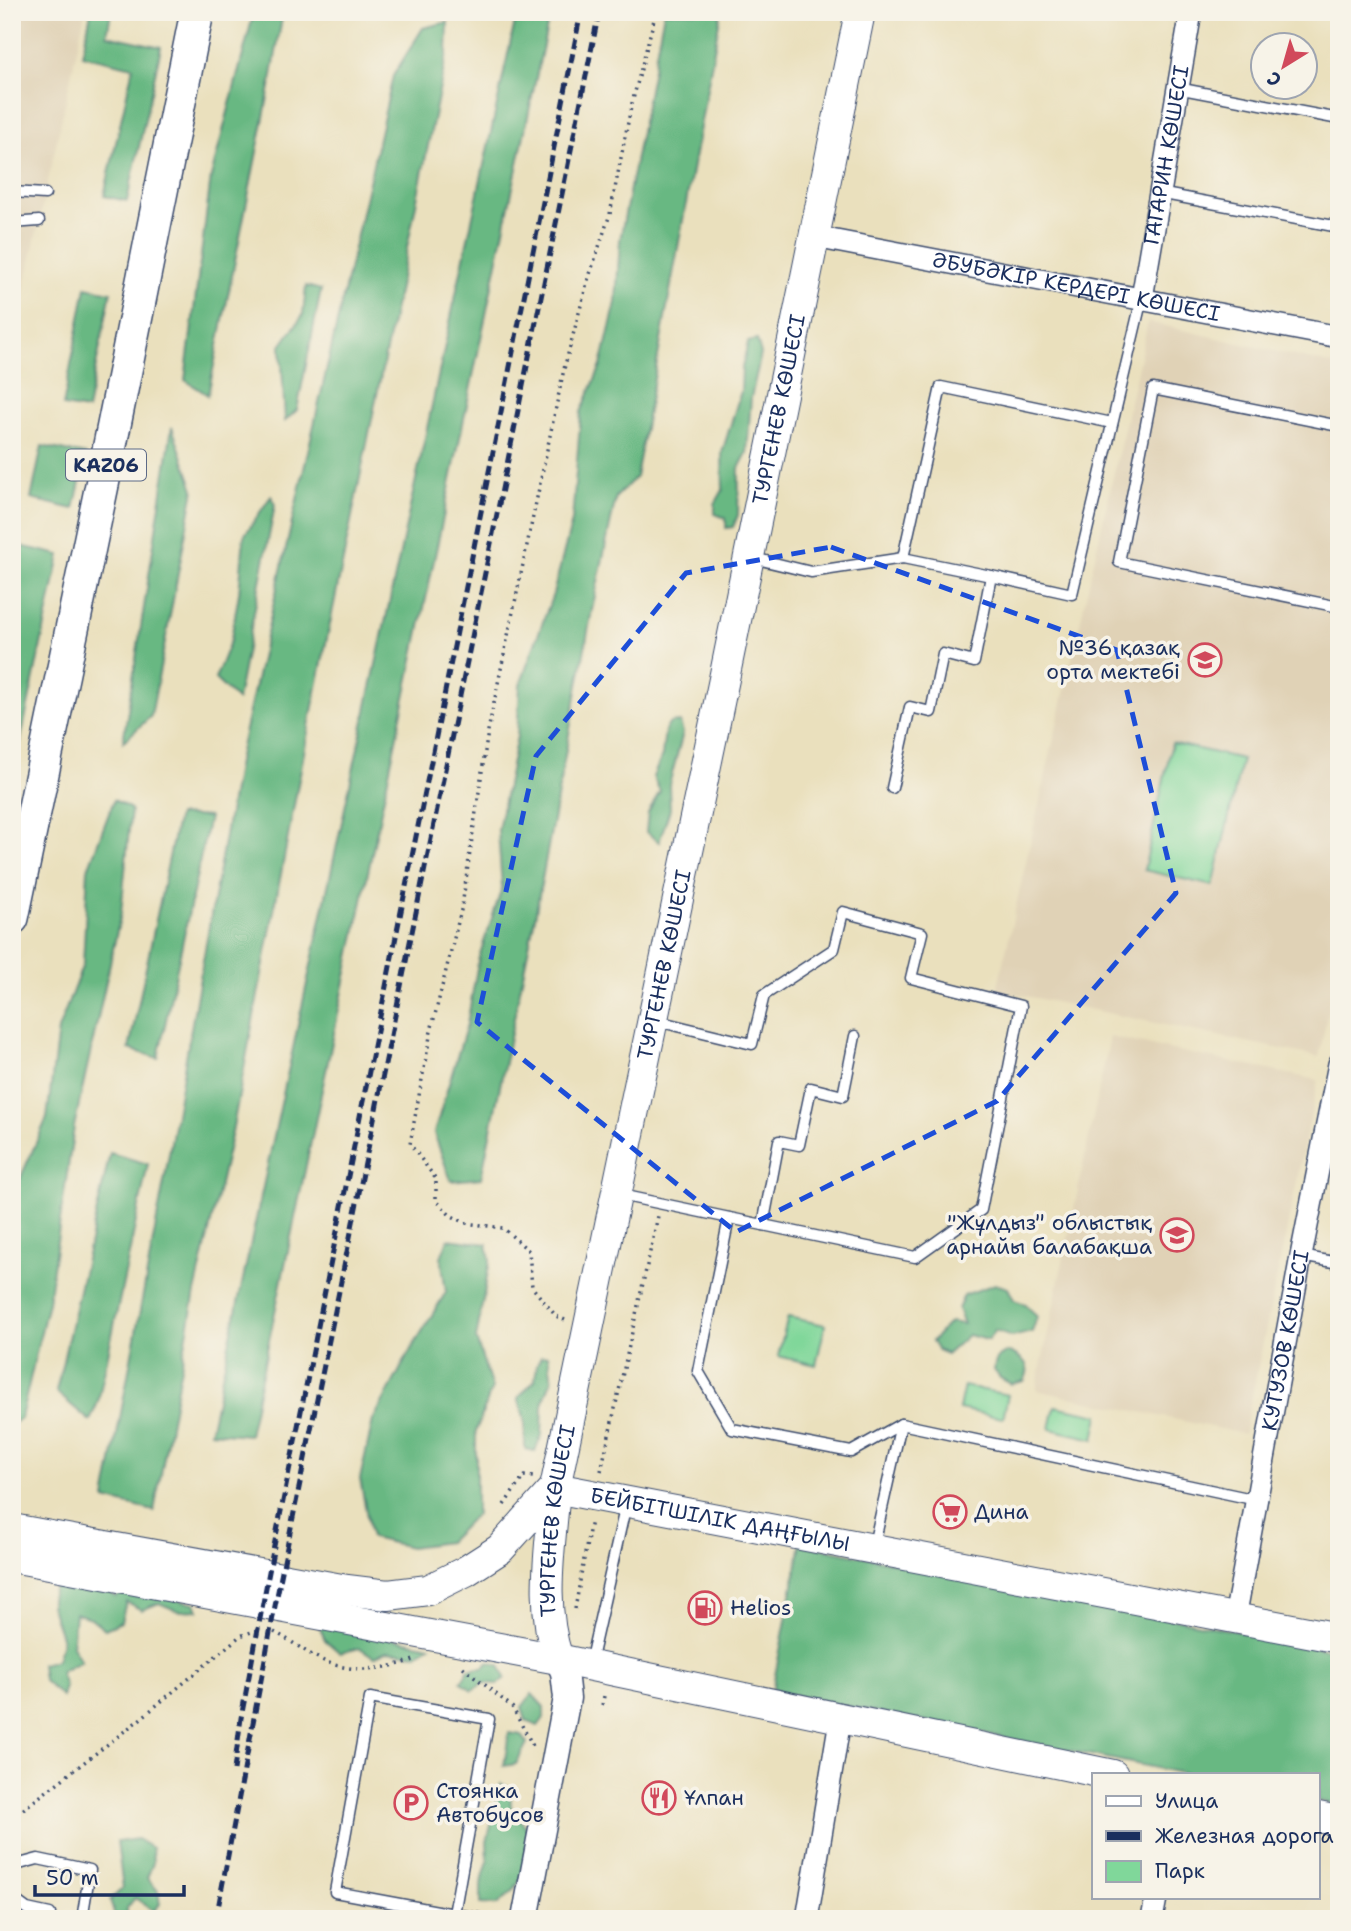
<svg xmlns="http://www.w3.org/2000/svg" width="1351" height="1931" font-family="'Shantell Sans',sans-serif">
	<rect width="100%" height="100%" fill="#f7f3e8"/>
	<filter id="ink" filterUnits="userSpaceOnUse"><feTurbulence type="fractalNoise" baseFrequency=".0143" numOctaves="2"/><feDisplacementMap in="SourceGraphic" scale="14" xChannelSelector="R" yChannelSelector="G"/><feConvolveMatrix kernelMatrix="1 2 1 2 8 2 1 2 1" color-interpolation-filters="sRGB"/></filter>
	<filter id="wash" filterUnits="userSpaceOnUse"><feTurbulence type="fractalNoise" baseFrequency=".00686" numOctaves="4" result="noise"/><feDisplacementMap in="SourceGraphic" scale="28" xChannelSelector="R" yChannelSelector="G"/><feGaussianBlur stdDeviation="1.57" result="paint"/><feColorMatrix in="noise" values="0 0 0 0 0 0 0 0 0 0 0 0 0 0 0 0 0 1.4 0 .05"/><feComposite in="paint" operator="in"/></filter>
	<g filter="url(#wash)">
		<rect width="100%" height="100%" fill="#eae0bd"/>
		<g fill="#e0d2b6">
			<path d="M12 12H85L12 345Z"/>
			<path d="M1148 322 1339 366V955L1319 1057 997 990Z"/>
			<path d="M1110 1037 1318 1080 1244 1434 1036 1390Z"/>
		</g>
		<g fill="#80d79a" stroke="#4e837c" stroke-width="2">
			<path d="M1172 743 1242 759 1213 886 1144 870Z"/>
			<path d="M788 1317 825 1325 816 1365 778 1356Z"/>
			<path d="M964 1386 1008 1395 1003 1418 959 1409Z"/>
			<path d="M1055 1406 1099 1415 1094 1439 1050 1429Z"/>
		</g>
		<g fill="#68b882" stroke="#427470" stroke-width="2">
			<path d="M91 12H111L107 35 161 47 127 201 104 196 133 67 82 55Z"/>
			<path d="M254 12H283L270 87 208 395 185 380 211 177Z"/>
			<path d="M517 12H550L249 1435 210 1432Z"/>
			<path d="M664 12H721L636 477 616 497 592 610 535 917 481 1178 451 1181 434 1133 467 1024 479 957 502 888 498 830 517 736 520 685 553 594 572 521 581 412 601 366 616 302 620 240Z"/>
			<path d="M448 22 447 53 310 721 232 1132 195 1292 154 1511 105 1499 166 1171 239 756 393 76 423 28Z"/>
			<path d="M306 286 321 290 297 410 285 421 281 346 303 315Z"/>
			<path d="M86 287 111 292 87 410 63 406Z"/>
			<path d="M757 340 761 354 751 398 747 453 739 468 738 515 733 527 726 528V518L715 514V504L723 490 722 453 741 391 742 368 748 342Z"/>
			<path d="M172 427 194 489 151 716 123 742Z"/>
			<path d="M42 446 86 455 74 509 31 499Z"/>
			<path d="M271 496 275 505 237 700 215 679 231 639 239 593 244 536Z"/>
			<path d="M12 544 60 555 12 781Z"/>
			<path d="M680 722 683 733 669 785 670 809 659 842 646 832 648 813 660 791 653 777 662 756 665 730 670 723Z"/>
			<path d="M114 800 131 809 121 913 74 1127 48 1302 21 1418 12 1425V1197L47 1118 58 1030 83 964 88 869Z"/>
			<path d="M178 815 209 817 158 1058 129 1049Z"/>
			<path d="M110 1153 148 1164 98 1402 90 1421 56 1392Z"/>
			<path d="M448 1239 487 1244 490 1260 476 1339 492 1388 476 1431V1514L448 1542 410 1547 371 1538 360 1479 373 1420 409 1353 446 1292 441 1257Z"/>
			<path d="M995 1284 1008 1288 1014 1300 1026 1304 1037 1317 1032 1332 1012 1337 995 1331 988 1340 968 1335 947 1354 937 1350 932 1341 950 1322 964 1324 958 1309 964 1295Z"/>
			<path d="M1009 1352C1023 1358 1033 1365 1024 1381L1011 1384 1000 1378 994 1370C995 1359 998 1356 1009 1352Z"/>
			<path d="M548 1355 552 1380 543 1401 542 1435 535 1451 525 1449V1420L518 1398 535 1380 537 1364 541 1356Z"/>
			<path d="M801 1544 1339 1652V1805L1318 1801V1775H1191L772 1691Z"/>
			<path d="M62 1578 81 1584 90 1592 104 1586 115 1597 125 1592 143 1598 150 1595 195 1603 198 1610 178 1611 159 1603 142 1610 126 1602 121 1622 105 1629 91 1618 75 1613 72 1646 81 1661 60 1672 65 1686 62 1697 43 1680 41 1664 57 1660C59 1653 63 1644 61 1637 55 1614 41 1599 62 1578Z"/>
			<path d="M318 1623 430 1646 417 1654 386 1651 374 1657 360 1648 340 1653 325 1640Z"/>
			<path d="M488 1662 500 1665 505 1678 498 1684 484 1683 472 1690 461 1682 469 1669 484 1668Z"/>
			<path d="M532 1694 544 1707V1718L538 1726 526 1721 522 1707Z"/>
			<path d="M509 1733 522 1735 527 1743 516 1764 504 1766Z"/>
			<path d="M501 1784 510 1788 511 1807 527 1828V1851L521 1878 513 1891 497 1905 481 1904V1884L488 1861 487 1842Z"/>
			<path d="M137 1839 152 1848 153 1863 147 1878 158 1891 160 1904 154 1911 135 1898 127 1908V1919H116L110 1900 123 1888 117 1842Z"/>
		</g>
	</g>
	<g filter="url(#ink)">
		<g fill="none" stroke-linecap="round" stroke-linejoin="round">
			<defs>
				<g id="service">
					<path d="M1177 88 1339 119"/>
					<path d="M12 192 45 194"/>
					<path d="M1159 193 1339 227"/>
					<path d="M12 223 39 221"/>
					<path d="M1339 426 1153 389 1119 562 1339 607"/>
					<path d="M749 557 811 572 903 558 991 576 974 662 943 654 931 712 910 707 892 788"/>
					<path d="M903 558 941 387 1112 423"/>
					<path d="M991 576 1072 594 1142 298"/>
					<path d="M653 1020 752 1044 764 995 834 949 843 912 922 933 911 978 1021 1006 981 1210 915 1257 763 1225"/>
					<path d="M620 1195 763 1225 779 1141 799 1145 811 1088 843 1096 855 1036"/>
					<path d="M729 1218 698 1371 732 1429 851 1452 901 1424 873 1549"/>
					<path d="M1301 1256 1339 1263"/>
					<path d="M901 1424 1257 1500"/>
					<path d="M590 1663 626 1504"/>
					<path d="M12 1866 38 1859 90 1870 82 1919"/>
					<path d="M12 1898 27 1909 50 1914"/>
					<path d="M454 1914 489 1719 370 1698 335 1892 454 1914 483 1919"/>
				</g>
				<g id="minor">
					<path id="s1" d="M815 237 1339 337"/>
					<path id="s2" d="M1142 298 1191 12"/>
					<path id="s3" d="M1235 1618 1301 1256 1339 1064"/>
					<path d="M807 1919 840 1720"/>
					<path d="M1152 1919 1156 1898"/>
				</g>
				<path id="tertiary" d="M525 1919 567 1698 564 1672 558 1659"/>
				<g id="secondary">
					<path id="s4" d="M555 1488 1339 1638"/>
					<path d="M12 1529 347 1590 388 1595 428 1590 466 1571 500 1549 555 1488"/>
					<path d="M12 1557 558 1659 1113 1775"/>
					<path id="s5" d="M558 1659C539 1604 551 1545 555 1488L724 679 860 12"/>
					<path d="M1318 1817 1339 1821"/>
				</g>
				<path id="trunk" d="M12 918 103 480 197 12"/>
			</defs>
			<use href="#service" stroke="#3a4a6c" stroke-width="13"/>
			<use href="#minor" stroke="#3a4a6c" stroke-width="24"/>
			<use href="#tertiary" stroke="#3a4a6c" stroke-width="29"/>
			<use href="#secondary" stroke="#3a4a6c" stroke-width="32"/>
			<use href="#trunk" stroke="#3a4a6c" stroke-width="36"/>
			<g stroke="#3a4a6c" stroke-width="3.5" stroke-dasharray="2 5" stroke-linecap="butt">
				<path d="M822 12 833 19"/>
				<path d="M565 1320 556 1316 532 1287 529 1251 503 1228 466 1223 450 1215 436 1200V1179L410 1144 431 1031 462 906 488 731 564 369 587 283 610 214 631 107 656 12"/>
				<path d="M601 1471 658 1216"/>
				<path d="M12 1500 23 1504"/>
				<path d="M504 1505 524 1476 533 1477"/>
				<path d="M575 1609 591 1520"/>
				<path d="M274 1632C289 1639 302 1650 316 1657 348 1675 384 1670 417 1659"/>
				<path d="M463 1667 512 1707 533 1746"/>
				<path d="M602 1705 605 1692"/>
				<path d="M12 1818 139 1720 240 1636 260 1629"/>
			</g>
			<use href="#service" stroke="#fff" stroke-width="10"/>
			<use href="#minor" stroke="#fff" stroke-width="21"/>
			<use href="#tertiary" stroke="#fff" stroke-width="26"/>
			<use href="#secondary" stroke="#fff" stroke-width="30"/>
			<use href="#trunk" stroke="#fff" stroke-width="33"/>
			<g stroke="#1b2f5e" stroke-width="5" stroke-dasharray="10 5" stroke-linecap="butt">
				<path d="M234 1770 241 1718 272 1556 581 12"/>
				<path d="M216 1919 275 1606 599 12"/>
			</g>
		</g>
	</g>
	<path fill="none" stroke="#1d4ed8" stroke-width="5" stroke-dasharray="14 9" stroke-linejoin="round" d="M831 547 1117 650 1176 893 997 1101 736 1232 477 1022 536 756 686 573Z"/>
	<defs>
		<symbol id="school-ring" viewBox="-11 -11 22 22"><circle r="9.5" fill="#f7f3e8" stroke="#d1495b" stroke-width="1.5"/><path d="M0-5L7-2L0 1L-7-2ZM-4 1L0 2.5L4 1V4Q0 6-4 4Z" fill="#d1495b"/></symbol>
		<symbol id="supermarket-ring" viewBox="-11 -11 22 22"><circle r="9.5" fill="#f7f3e8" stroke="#d1495b" stroke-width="1.5"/><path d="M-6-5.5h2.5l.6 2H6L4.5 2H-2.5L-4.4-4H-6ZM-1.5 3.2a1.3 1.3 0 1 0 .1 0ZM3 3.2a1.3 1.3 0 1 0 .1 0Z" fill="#d1495b"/></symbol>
		<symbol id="fuel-ring" viewBox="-11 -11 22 22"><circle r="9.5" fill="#f7f3e8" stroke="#d1495b" stroke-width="1.5"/><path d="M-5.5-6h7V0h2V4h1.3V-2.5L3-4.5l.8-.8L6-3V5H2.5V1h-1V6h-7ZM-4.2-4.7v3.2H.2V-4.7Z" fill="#d1495b"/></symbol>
		<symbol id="restaurant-ring" viewBox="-11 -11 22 22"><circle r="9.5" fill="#f7f3e8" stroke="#d1495b" stroke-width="1.5"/><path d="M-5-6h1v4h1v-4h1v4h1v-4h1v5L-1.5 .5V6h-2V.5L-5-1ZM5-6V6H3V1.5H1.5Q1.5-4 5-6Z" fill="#d1495b"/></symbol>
		<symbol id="parking-ring" viewBox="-11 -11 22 22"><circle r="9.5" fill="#f7f3e8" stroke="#d1495b" stroke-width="1.5"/><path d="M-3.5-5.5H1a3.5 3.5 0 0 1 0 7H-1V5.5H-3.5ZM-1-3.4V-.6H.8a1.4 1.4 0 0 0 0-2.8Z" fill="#d1495b"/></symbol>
	</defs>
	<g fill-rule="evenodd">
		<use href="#school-ring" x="1186" y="641" width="38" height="38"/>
		<use href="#school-ring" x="1158" y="1216" width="38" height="38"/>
		<use href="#supermarket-ring" x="931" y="1493" width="38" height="38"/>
		<use href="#fuel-ring" x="686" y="1589" width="38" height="38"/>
		<use href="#restaurant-ring" x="640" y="1779" width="38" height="38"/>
		<use href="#parking-ring" x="392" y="1784" width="38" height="38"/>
	</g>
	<g text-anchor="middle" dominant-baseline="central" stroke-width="7" stroke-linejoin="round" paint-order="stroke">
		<rect fill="#f7f3e8" stroke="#5d6a87" stroke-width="2" x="66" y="449.5" width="80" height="31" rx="5"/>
		<g font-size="19" font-weight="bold" fill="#1b2f5e">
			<text x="106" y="465">KАZ06</text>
		</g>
		<g font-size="21" fill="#1b2f5e" stroke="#f7f3e8">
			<text stroke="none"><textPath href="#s2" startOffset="145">ГАГАРИН КӨШЕСІ</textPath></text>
			<text stroke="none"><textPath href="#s1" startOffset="266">ӘБУБӘКІР КЕРДЕРІ КӨШЕСІ</textPath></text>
			<text stroke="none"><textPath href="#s5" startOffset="1274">ТУРГЕНЕВ КӨШЕСІ</textPath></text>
			<text stroke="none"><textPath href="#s5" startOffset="707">ТУРГЕНЕВ КӨШЕСІ</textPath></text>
			<text stroke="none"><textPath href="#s3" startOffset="282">КУТУЗОВ КӨШЕСІ</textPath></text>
			<text stroke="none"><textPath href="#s4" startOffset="168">БЕЙБІТШІЛІК ДАҢҒЫЛЫ</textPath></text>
			<text stroke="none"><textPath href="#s5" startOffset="140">ТУРГЕНЕВ КӨШЕСІ</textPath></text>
		</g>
		<g font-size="21" fill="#1b2f5e" stroke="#f7f3e8" text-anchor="start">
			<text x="1180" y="648" text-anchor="end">№36 қазақ<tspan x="1180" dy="24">орта мектебі</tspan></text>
			<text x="1152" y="1223" text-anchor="end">"Жұлдыз" облыстық<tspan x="1152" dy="24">арнайы балабақша</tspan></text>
			<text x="974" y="1512">Дина</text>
			<text x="730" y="1608">Helios</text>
			<text x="436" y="1791">Стоянка<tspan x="436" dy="24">Автобусов</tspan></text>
			<text x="684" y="1798">Ұлпан</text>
		</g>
	</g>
	<rect width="1351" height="1931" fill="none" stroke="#f7f3e8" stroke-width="42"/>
	<rect x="1092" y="1773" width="228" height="126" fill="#f7f3e8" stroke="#9fa5b1" stroke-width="2"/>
	<rect x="1106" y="1796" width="35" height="10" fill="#ffffff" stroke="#9fa5b1" stroke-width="2"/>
	<text x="1155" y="1808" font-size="21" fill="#1b2f5e">Улица</text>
	<rect x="1106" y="1831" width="35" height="10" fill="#1b2f5e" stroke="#9fa5b1" stroke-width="2"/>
	<text x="1155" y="1843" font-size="21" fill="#1b2f5e">Железная дорога</text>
	<rect x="1106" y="1861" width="35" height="21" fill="#80d79a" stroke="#9fa5b1" stroke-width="2"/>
	<text x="1155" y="1878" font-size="21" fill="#1b2f5e">Парк</text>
	<g transform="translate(1284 66) rotate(217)"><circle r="33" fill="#f7f3e8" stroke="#9fa5b1" stroke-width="2"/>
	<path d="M0-5L12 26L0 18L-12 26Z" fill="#d1495b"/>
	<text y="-10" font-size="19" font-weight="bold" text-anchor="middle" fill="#1b2f5e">С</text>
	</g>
	<path d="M35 1885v10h149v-10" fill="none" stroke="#1b2f5e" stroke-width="3.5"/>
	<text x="46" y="1885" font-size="21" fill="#1b2f5e" stroke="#f7f3e8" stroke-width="5" paint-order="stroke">50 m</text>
</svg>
